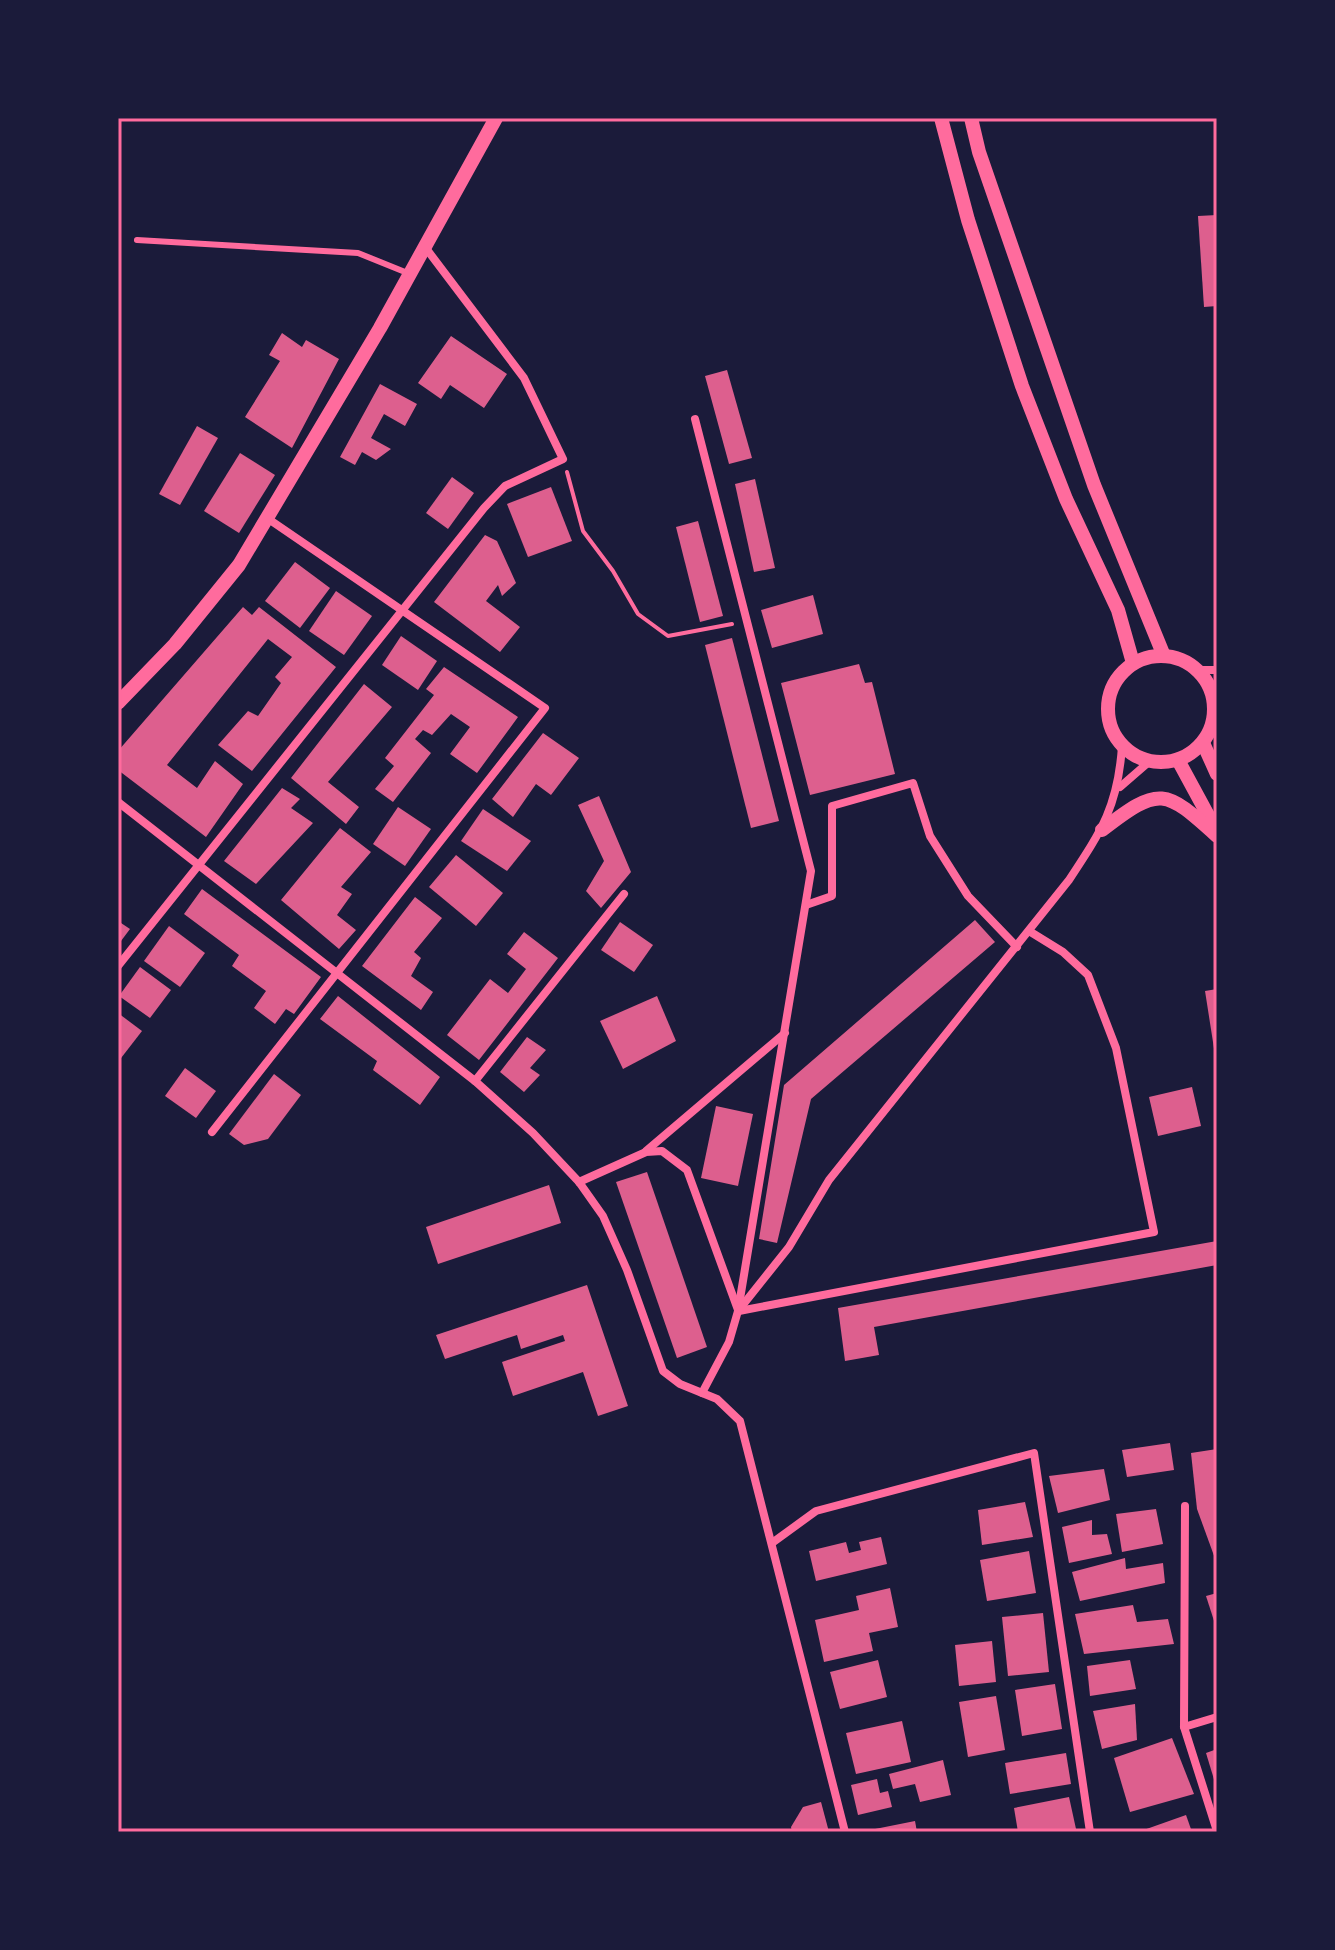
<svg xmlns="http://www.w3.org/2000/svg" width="1335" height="1950" font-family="'PT Sans',sans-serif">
	<rect width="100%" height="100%" fill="#1b1b3a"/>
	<g fill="#dd5f8e">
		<path d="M1217 215V306L1204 307 1198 216Z"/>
		<path d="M282 333 302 347 306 340 339 359 292 448 245 417 280 361 269 355Z"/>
		<path d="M451 336 507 374 484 408 450 385 441 399 418 383Z"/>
		<path d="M727 370 752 458 729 464 705 376Z"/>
		<path d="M380 384 417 404 405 426 384 414 371 438 391 449 376 460 362 452 355 465 340 457Z"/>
		<path d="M197 426 218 438 180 505 159 494Z"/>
		<path d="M240 453 275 475 239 533 204 511Z"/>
		<path d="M452 477 474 493 448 529 426 513Z"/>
		<path d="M755 479 775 568 754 572 735 484Z"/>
		<path d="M551 487 572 541 528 557 507 504Z"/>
		<path d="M698 521 723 616 700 622 676 527Z"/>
		<path d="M485 535 497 541 516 583 502 596 498 585 486 601 520 627 500 652 434 602Z"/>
		<path d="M295 562 330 588 300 628 265 601Z"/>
		<path d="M336 591 372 616 344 655 309 631Z"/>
		<path d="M813 595 823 634 772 648 761 610Z"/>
		<path d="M243 607 252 615 259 607 336 667 252 771 218 745 248 711 258 716 281 683 275 677 292 657 268 639 167 765 197 788 215 761 243 784 206 837 118 770V751Z"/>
		<path d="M401 636 437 661 418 690 382 665Z"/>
		<path d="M732 638 779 821 751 828 705 645Z"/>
		<path d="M859 664 865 683 872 682 895 774 810 795 781 683Z"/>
		<path d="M444 667 518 717 477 773 450 754 470 727 451 714 432 735 423 730 415 739 431 753 393 802 375 789 394 766 385 758 434 695 426 689Z"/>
		<path d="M364 684 392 707 328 782 359 807 346 824 291 778Z"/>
		<path d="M543 733 579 758 551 795 536 784 513 817 492 799Z"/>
		<path d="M282 788 300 799 291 808 313 823 256 884 224 861Z"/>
		<path d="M599 796 631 872 601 908 586 891 604 861 578 805Z"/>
		<path d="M398 807 431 829 405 866 373 844Z"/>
		<path d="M483 809 531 841 507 871 461 841Z"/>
		<path d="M340 828 371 852 341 887 352 894 337 915 356 930 339 949 281 900Z"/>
		<path d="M456 855 503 893 476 926 429 887Z"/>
		<path d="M202 889 321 977 294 1014 286 1009 275 1024 254 1008 266 991 232 966 239 955 184 914Z"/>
		<path d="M415 897 442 918 414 952 421 958 411 976 433 992 421 1010 362 966Z"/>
		<path d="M975 920 995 942 811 1099 777 1243 759 1239 784 1085Z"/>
		<path d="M118 921 130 929 118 945Z"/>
		<path d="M620 922 653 945 634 972 601 950Z"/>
		<path d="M169 926 205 953 180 987 144 961Z"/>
		<path d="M524 932 558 958 479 1060 447 1035 490 979 508 993 526 969 507 954Z"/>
		<path d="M140 967 171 990 150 1018 119 996Z"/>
		<path d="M1217 989V1055H1215L1205 991Z"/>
		<path d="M338 996 440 1077 420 1105 373 1070 377 1061 320 1019Z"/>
		<path d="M657 996 676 1041 623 1069 600 1021Z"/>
		<path d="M118 1013 142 1031 118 1062Z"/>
		<path d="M527 1037 546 1050 530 1068 540 1075 524 1092 500 1072Z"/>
		<path d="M185 1068 216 1091 196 1118 165 1096Z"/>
		<path d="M274 1074 301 1095 268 1139 244 1145 229 1134Z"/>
		<path d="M1192 1087 1201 1126 1158 1136 1149 1097Z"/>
		<path d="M716 1106 753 1114 738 1186 701 1178Z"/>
		<path d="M647 1172 707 1347 677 1358 616 1182Z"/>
		<path d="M549 1185 561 1223 438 1264 426 1227Z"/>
		<path d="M1217 1241V1265L874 1327 879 1355 845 1361 838 1308Z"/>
		<path d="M587 1285 628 1406 598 1416 583 1372 513 1396 502 1362 565 1341 563 1335 521 1349 517 1335 445 1359 436 1335Z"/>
		<path d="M1170 1443 1174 1470 1127 1477 1122 1450Z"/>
		<path d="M1217 1449V1564L1197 1509 1191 1453Z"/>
		<path d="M1104 1469 1110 1500 1058 1513 1049 1476Z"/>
		<path d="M1025 1502 1033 1537 982 1545 978 1510Z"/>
		<path d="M1156 1509 1163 1544 1122 1552 1116 1514Z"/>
		<path d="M1092 1520V1535L1107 1534 1112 1554 1069 1563 1062 1527Z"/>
		<path d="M881 1537 887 1564 816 1581 809 1551 846 1542 849 1553 861 1550 859 1542Z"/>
		<path d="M1029 1551 1036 1593 987 1601 980 1560Z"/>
		<path d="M1125 1558 1126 1569 1163 1563 1165 1583 1080 1601 1072 1572Z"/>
		<path d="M890 1588 898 1627 869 1633 873 1651 824 1662 815 1620 859 1610 856 1596Z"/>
		<path d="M1217 1593V1627H1216L1206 1596Z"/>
		<path d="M1133 1605 1137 1622 1168 1619 1174 1644 1084 1654 1075 1614Z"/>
		<path d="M1043 1613 1049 1672 1008 1676 1002 1617Z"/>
		<path d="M992 1641 996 1682 959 1686 955 1645Z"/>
		<path d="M878 1660 887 1697 840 1709 830 1672Z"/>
		<path d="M1130 1660 1136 1689 1090 1696 1087 1666Z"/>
		<path d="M1055 1684 1062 1729 1022 1736 1015 1690Z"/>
		<path d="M996 1696 1005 1750 968 1757 959 1702Z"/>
		<path d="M1135 1704 1137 1740 1102 1749 1093 1711Z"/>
		<path d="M902 1721 911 1762 856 1774 846 1733Z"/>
		<path d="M1172 1738 1194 1794 1130 1812 1114 1758Z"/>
		<path d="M1217 1749V1786H1216L1206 1753Z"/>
		<path d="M1066 1753 1071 1784 1010 1794 1005 1763Z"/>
		<path d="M943 1760 951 1795 920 1802 915 1784 893 1789 889 1774Z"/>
		<path d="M877 1779 880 1793 888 1791 892 1807 858 1815 851 1785Z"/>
		<path d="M1069 1797 1076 1829 1018 1832 1014 1808Z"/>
		<path d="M821 1802 829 1832H792L791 1827 803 1807Z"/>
		<path d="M1186 1815 1192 1832H1138Z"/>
		<path d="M915 1821 917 1832H876L875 1829Z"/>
	</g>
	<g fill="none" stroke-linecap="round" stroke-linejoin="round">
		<path stroke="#ff6b9d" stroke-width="4" d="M567 472 583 531 613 571 638 614 668 636 732 624"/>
		<path stroke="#ff6b9d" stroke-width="6" d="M137 240 358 253 410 274"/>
		<g stroke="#ff6b9d" stroke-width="8">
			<path d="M695 419 811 871 738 1311"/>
			<path d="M1198 670H1217"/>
			<path d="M1215 710 1217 708"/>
			<path d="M1120 787 1150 761"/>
			<path d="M118 802 475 1081 533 1133 579 1182 603 1216 627 1270 663 1371 680 1384 717 1399 740 1421 845 1832"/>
			<path d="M806 905 832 896V806L913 783 930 836 968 896 1017 947"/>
			<path d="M118 966 484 508 505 486 563 459 524 378 425 247"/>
			<path d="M475 1081 624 894"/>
			<path d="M212 1132 545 708 267 518"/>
			<path d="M646 1151 785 1033"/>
			<path d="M579 1182 646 1152 662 1151 687 1170 738 1310"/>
			<path d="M739 1311 1154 1232 1116 1048 1088 975 1063 952 1029 931"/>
			<path d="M702 1393 729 1342 738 1311 789 1247 829 1180 1069 880C1102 830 1118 806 1122 746"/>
			<path d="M1185 1506 1184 1727 1217 1831"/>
			<path d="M772 1543 816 1511 1034 1453 1090 1832"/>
			<path d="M1184 1727 1217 1717"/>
		</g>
		<g stroke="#ff6b9d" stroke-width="14">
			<path d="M941 118 968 220 1022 386 1066 499 1118 610 1133 663"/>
			<path d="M971 118 979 152 1094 485 1164 656"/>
			<circle cx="1161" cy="709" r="53"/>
			<path d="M118 703 175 644 239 565 380 328 496 118"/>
			<path d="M1203 743 1217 774"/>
			<path d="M1178 760 1216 830"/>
			<path d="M1102 830C1160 785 1165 789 1217 836"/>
		</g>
	</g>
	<rect width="1335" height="1950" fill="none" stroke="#1b1b3a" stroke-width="240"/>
	<rect x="120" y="120" width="1095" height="1710" fill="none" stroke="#ff6b9d" stroke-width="3"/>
</svg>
